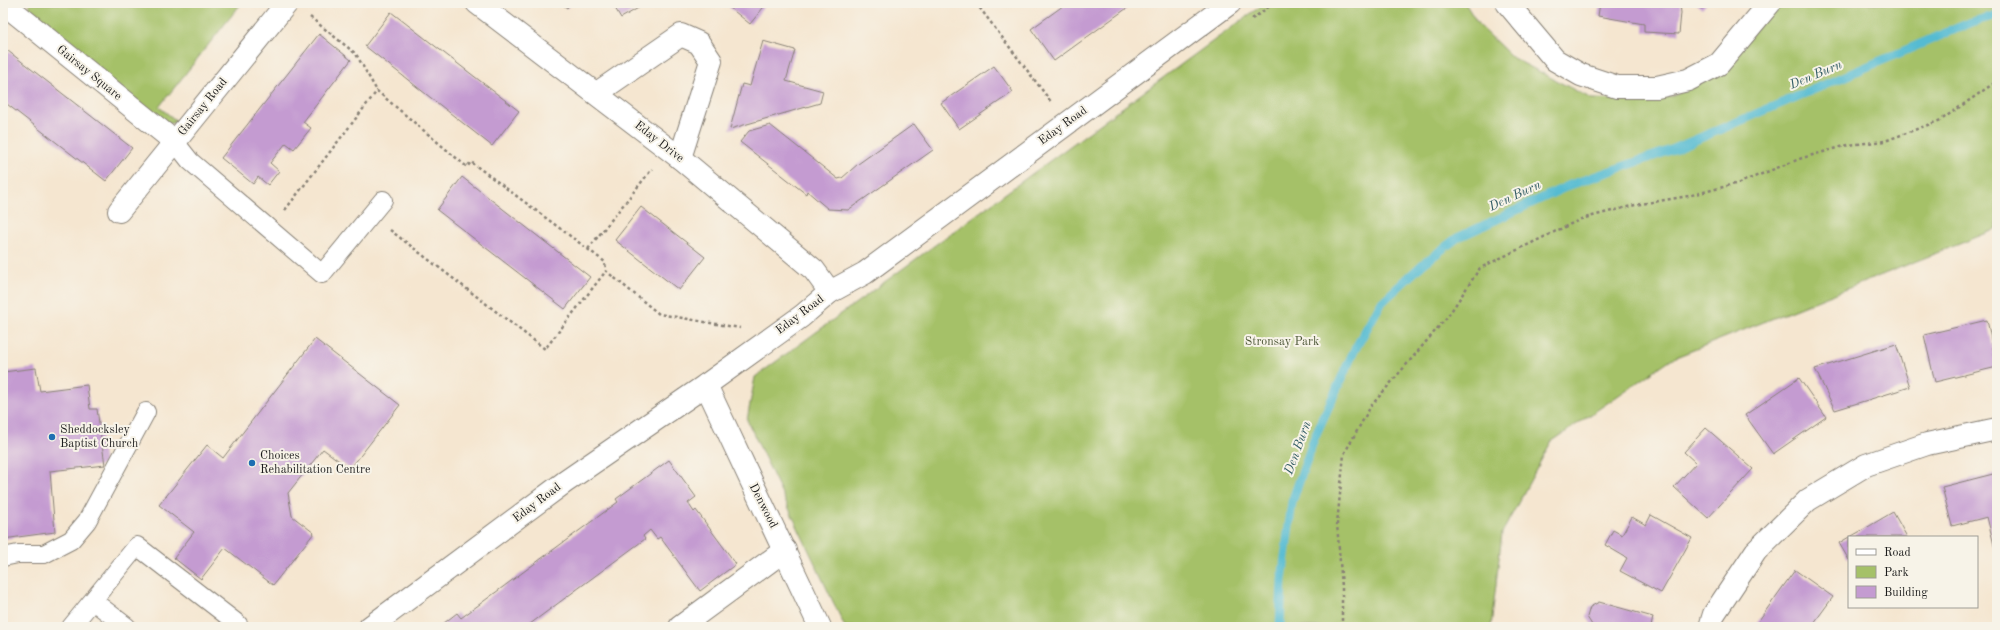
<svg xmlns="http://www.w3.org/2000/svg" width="2000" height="630" font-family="'Old Standard TT',serif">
	<rect width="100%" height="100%" fill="#f7f3e8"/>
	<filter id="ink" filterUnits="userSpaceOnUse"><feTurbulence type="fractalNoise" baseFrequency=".025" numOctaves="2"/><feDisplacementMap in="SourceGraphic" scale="8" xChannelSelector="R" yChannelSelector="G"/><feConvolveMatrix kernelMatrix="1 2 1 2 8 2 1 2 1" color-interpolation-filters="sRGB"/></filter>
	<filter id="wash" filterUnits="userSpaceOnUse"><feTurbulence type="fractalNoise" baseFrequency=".012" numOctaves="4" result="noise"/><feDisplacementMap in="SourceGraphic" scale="16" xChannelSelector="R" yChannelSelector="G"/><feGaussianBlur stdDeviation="0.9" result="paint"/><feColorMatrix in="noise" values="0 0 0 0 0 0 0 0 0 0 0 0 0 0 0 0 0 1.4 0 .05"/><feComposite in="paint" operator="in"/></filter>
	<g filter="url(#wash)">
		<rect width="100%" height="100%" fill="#f5e6d0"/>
		<g fill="#a5c168" stroke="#606e42">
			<path d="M29 3H238L240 5 159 107 178 122 166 124 38 24 30 9Z"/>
			<path d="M1265 3H1465L1478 24 1513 58 1592 99 1634 100 1673 96 1721 72 1777 3H1997V229L1671 359 1551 442 1502 533 1491 627H845L747 420 755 377Z"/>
		</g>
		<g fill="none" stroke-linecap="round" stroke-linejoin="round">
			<path stroke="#54bbd2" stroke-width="9" d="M1280 627 1282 580 1292 502 1315 436 1354 351 1381 303 1423 264 1457 238 1570 185 1674 149 1972 22 1997 15"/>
		</g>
		<g id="blocks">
			<g fill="#c49bd1">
				<path d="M560 3H571L567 8Z"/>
				<path d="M612 3H647L621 18Z"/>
				<path d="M724 3H767L750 24Z"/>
				<path d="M1067 3H1134L1054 61 1031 29Z"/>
				<path d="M1600 3H1680L1681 13 1679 34 1644 32V24L1598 16Z"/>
				<path d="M1695 3H1707L1702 9Z"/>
				<path d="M391 12 519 111 492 146 365 46Z"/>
				<path d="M319 34 351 60 303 122 311 128 294 149 286 143 270 163 279 171 268 185 258 177 253 184 221 158Z"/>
				<path d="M763 41 795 50 786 81 823 91 820 103 730 129 742 84 750 86Z"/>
				<path d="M3 47 132 148 106 181 3 101Z"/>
				<path d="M994 66 1013 92 959 129 941 103Z"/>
				<path d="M914 124 933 150 848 210 828 209 807 191 806 194 740 142 749 131 770 125 838 179 842 178 858 164Z"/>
				<path d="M462 177 590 277 565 309 437 210Z"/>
				<path d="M641 207 705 257 679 290 615 240Z"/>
				<path d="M1987 320 1997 367 1935 382 1924 335Z"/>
				<path d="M315 339 400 405 350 469 323 449 288 493 292 516 314 533 273 585 225 548 201 579 174 558 194 532 159 505 207 445 223 458Z"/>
				<path d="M1896 344 1910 387 1835 410 1815 369Z"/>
				<path d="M36 368 40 391 87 385 90 409H97L105 465 50 471 55 532 3 539V372Z"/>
				<path d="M1799 378 1826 417 1773 454 1745 415Z"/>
				<path d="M1706 428 1753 469 1708 518 1674 487 1696 463 1684 452Z"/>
				<path d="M669 460 696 497 688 503 694 512 696 510 736 564 700 591 660 537 657 539 650 530 643 536 645 539 526 627H439L457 613 461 618 618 502 616 499Z"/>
				<path d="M1997 473V553H1996L1987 517 1952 526 1942 487Z"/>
				<path d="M1893 512 1907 537H1850L1866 528Z"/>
				<path d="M1651 515 1692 538 1661 593 1620 571 1627 558 1605 545 1613 530 1622 535 1632 517 1646 525Z"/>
				<path d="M1849 537V560L1839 543Z"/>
				<path d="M1795 570 1833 597 1811 627H1762L1757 623Z"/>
				<path d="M1599 602 1653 617 1651 627H1592V625L1587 617 1590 607Z"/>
			</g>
		</g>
	</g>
	<g filter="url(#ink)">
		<use href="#blocks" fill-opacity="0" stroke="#888176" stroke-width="1"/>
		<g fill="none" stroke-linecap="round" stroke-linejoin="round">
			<defs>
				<g id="lane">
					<path d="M175 142 190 161 322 274 383 200"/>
					<path d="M3 557 18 554H44L71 540 87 521 146 412"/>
					<path d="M93 601 127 627"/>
					<path d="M71 627 137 546 238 624 235 627"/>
				</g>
				<g id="street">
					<path d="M3 3 175 142"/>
					<path d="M477 3 680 158 814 270 830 292"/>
					<path d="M1507 3 1555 60 1581 75 1617 87H1657L1688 80 1719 64 1770 3"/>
					<path d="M597 93 681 35 699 43 711 61 680 158"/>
					<path d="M119 211 287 3"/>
					<path d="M706 385 820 627"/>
					<path d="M370 627 565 482 706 385 802 316 830 292 865 273 1230 3"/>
					<path d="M680 627 785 550"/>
					<path d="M1710 627 1714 614 1756 551 1808 500 1866 465 1927 444 1997 429"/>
				</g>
			</defs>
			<use href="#lane" stroke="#888176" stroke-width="20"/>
			<use href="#street" stroke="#888176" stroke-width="24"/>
			<g stroke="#888176" stroke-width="2.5" stroke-dasharray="3 3" stroke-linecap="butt">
				<path d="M976 3 1052 103"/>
				<path d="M310 17 356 54 377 91"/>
				<path d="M1252 19 1274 3"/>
				<path d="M285 210 377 91 467 167 471 162 605 262 606 271 659 314 740 328"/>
				<path d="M1997 228V230"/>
				<path d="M390 230 545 349 606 271"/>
				<path d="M588 249 652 169"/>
				<path d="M1342 627V587L1337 524 1344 454 1371 406 1448 316 1480 268 1581 219 1635 205 1688 196 1739 183 1802 158 1848 145 1885 141 1941 120 1997 81"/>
			</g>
			<use href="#lane" stroke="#fff" stroke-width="18"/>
			<use href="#street" stroke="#fff" stroke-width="22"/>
		</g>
	</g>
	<g fill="#1f6fb2" stroke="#f7f3e8" stroke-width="1.5">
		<circle cx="52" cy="437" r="4"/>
		<circle cx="252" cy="463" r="4"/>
	</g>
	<g text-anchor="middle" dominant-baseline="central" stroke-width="4" stroke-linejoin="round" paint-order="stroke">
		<g font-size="12" fill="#1c1c1c" stroke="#f7f3e8">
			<text transform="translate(89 73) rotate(39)">Gairsay Square</text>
			<text transform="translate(203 107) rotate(-51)">Gairsay Road</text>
			<text transform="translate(1063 126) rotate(-36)">Eday Road</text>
			<text transform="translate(659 142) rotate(38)">Eday Drive</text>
			<text transform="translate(800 315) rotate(-37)">Eday Road</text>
			<text transform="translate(537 503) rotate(-37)">Eday Road</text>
			<text transform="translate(763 506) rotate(63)">Denwood</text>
		</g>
		<g font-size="12" fill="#4c5637" stroke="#f7f3e8">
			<text x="1282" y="342">Stronsay Park</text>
		</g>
		<g font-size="12" fill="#1c1c1c" stroke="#f7f3e8" text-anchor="start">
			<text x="60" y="430">Sheddocksley<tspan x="60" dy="14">Baptist Church</tspan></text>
			<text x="260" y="456">Choices<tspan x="260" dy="14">Rehabilitation Centre</tspan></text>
		</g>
		<g font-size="13" font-style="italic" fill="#325c65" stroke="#f7f3e8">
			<text transform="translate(1816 75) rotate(-23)">Den Burn</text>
			<text transform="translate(1515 196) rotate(-25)">Den Burn</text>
			<text transform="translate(1298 448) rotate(-70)">Den Burn</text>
		</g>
	</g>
	<rect width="2000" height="630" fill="none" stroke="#f7f3e8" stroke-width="16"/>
	<rect x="1848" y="536" width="130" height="72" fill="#f7f3e8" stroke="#9f9d96"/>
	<rect x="1856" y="549" width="20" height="6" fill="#ffffff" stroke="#9f9d96"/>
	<text x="1884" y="556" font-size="12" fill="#1c1c1c">Road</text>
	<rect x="1856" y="566" width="20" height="12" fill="#a5c168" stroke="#9f9d96"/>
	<text x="1884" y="576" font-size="12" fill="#1c1c1c">Park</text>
	<rect x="1856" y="586" width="20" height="12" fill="#c49bd1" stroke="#9f9d96"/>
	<text x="1884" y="596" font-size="12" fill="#1c1c1c">Building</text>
</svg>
